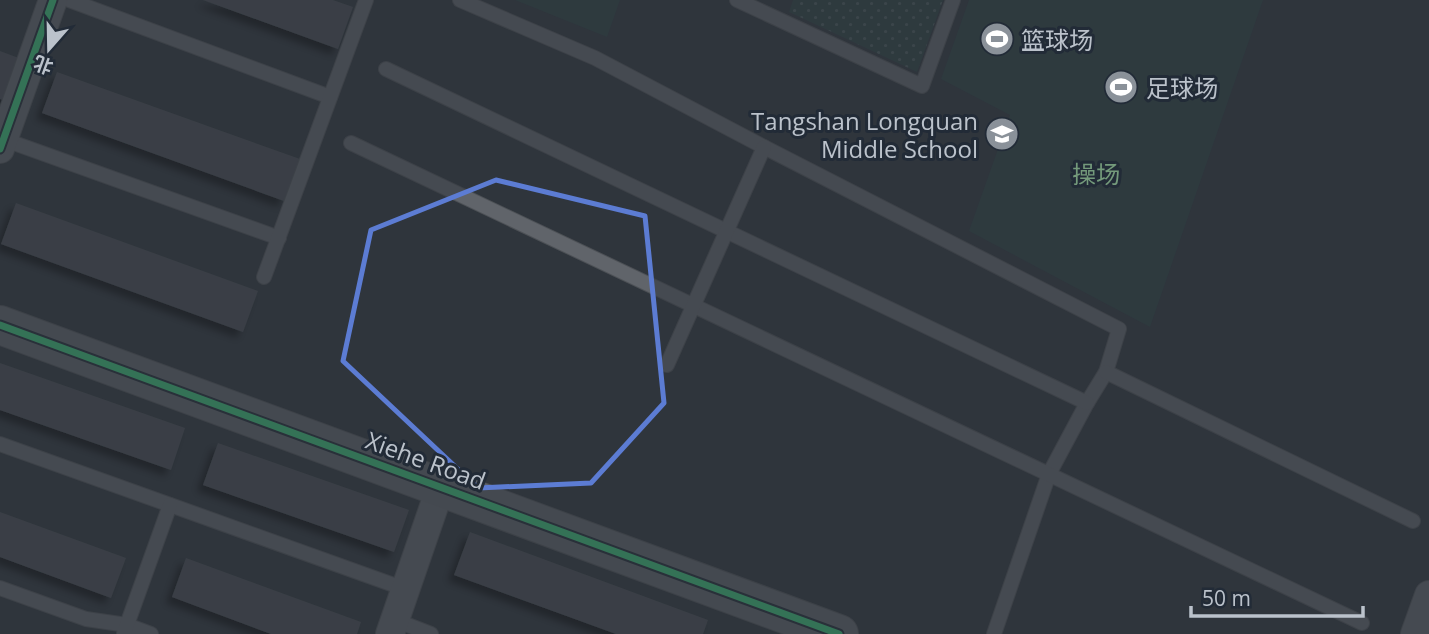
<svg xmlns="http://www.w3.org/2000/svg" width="1429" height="634" font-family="'Open Sans','Noto Sans SC',sans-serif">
	<defs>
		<pattern id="grass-dots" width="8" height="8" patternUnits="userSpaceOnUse" patternTransform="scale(1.75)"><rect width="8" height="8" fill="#2d4042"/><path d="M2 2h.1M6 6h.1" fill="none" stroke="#4a5a5c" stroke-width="1.8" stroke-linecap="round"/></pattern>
		<filter id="shadow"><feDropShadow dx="-6" dy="6" stdDeviation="3.5" flood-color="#0009"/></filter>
	</defs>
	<rect width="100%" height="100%" fill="#2f353c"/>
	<path fill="url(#grass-dots)" d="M793 0H943L917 72 789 12Z"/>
	<g fill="#2d4042">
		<path d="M515 0H620L607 37Z"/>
		<path d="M969 0H1263L1150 327 969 231 1010 115 941 79Z"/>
	</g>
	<g fill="#474c52" filter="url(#shadow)">
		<path d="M203 0H333L353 7 338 49Z"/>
		<path d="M0 51 24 60 9 102 0 99Z"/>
		<path d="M57 72 300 159 284 201 42 113Z"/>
		<path d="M16 203 258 291 243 332 1 244Z"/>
		<path d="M0 363 185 428 171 470 0 410Z"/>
		<path d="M218 443 409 510 394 552 203 485Z"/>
		<path d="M0 512 126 558 111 598 0 557Z"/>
		<path d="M470 532 708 620 703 634H616L454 575Z"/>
		<path d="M186 558 361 622 357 634H271L172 597Z"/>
	</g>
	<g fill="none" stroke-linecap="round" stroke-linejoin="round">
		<defs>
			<g id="lane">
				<path d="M69 0 330 97"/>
				<path d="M460 0 595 58 764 147 1119 329 1106 372 1087 403 1049 474 994 634"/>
				<path d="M737 0 922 86 953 0"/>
				<path d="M386 69 1087 403"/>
				<path d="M0 138 279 238"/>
				<path d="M351 143 1362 623"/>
				<path d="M264 277 366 0"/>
				<path d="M667 365 764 147"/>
				<path d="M1106 372 1413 521"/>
				<path d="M0 444 405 589"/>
				<path d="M0 588 86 619 127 625 151 634"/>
				<path d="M395 620 431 634"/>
				<path d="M124 633 170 505"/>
			</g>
			<g id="street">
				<path d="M0 149 53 0"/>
				<path d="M390 634 441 486"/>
				<path d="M1415 634 1429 595"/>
			</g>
			<path id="secondary" d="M0 325 839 634"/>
		</defs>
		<use href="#lane" stroke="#4d5156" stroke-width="16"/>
		<use href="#street" stroke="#4d5156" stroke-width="30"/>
		<use href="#secondary" stroke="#4d5156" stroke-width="40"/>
		<use href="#lane" stroke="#60646a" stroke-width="14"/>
		<use href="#street" stroke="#60646a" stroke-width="28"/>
		<use href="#secondary" stroke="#5e6268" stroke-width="38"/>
		<defs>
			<g id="cycleway">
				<path d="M0 149 53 0"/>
				<path d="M0 325 839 634"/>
			</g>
		</defs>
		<use href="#cycleway" stroke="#222b37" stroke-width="11"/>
		<use href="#cycleway" stroke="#3abd76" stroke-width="7"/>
	</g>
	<path d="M0 0H1429V634H0ZM496 180 645 216 664 403 591 483 478 488 343 361 371 230Z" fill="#2f353c" fill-opacity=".55" fill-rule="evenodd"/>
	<path fill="none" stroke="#5c7cd3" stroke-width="5" stroke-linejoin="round" d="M496 180 645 216 664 403 591 483 478 488 343 361 371 230Z"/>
	<defs>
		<symbol id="stadium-disc" viewBox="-11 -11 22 22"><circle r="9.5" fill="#8a9199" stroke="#222b37"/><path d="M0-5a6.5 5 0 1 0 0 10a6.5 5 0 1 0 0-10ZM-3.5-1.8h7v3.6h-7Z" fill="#fff"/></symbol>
		<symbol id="school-disc" viewBox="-11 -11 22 22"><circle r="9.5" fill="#8a9199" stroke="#222b37"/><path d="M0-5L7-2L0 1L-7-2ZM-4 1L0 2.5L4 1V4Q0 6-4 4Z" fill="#fff"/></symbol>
	</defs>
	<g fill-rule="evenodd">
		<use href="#stadium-disc" x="978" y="20" width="38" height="38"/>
		<use href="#stadium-disc" x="1102" y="68" width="38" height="38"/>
		<use href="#school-disc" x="983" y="115" width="38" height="38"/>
	</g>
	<g text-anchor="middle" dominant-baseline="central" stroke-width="6" stroke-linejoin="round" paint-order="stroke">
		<g font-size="24" fill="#bbc2cb" stroke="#222b37" text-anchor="start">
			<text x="1021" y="39">篮球场</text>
			<text x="1146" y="87">足球场</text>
			<text x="978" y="120" text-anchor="end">Tangshan Longquan<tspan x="978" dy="28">Middle School</tspan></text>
		</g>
		<g font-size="24" fill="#749a7b" stroke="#222b37">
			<text x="1096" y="173">操场</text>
		</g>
		<g font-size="24" fill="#bbc2cb" stroke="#222b37">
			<text transform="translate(426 460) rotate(20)">Xiehe Road</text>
		</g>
	</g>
	<g transform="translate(49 49) rotate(200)" stroke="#222b37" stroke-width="5" paint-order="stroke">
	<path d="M0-5L12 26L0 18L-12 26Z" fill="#bbc2cb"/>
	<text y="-10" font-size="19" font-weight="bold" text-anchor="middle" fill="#bbc2cb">北</text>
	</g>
	<path d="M1191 606v10h172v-10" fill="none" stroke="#bbc2cb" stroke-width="3.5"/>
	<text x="1202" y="606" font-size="21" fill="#bbc2cb" stroke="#222b37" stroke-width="5" paint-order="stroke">50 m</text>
</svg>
